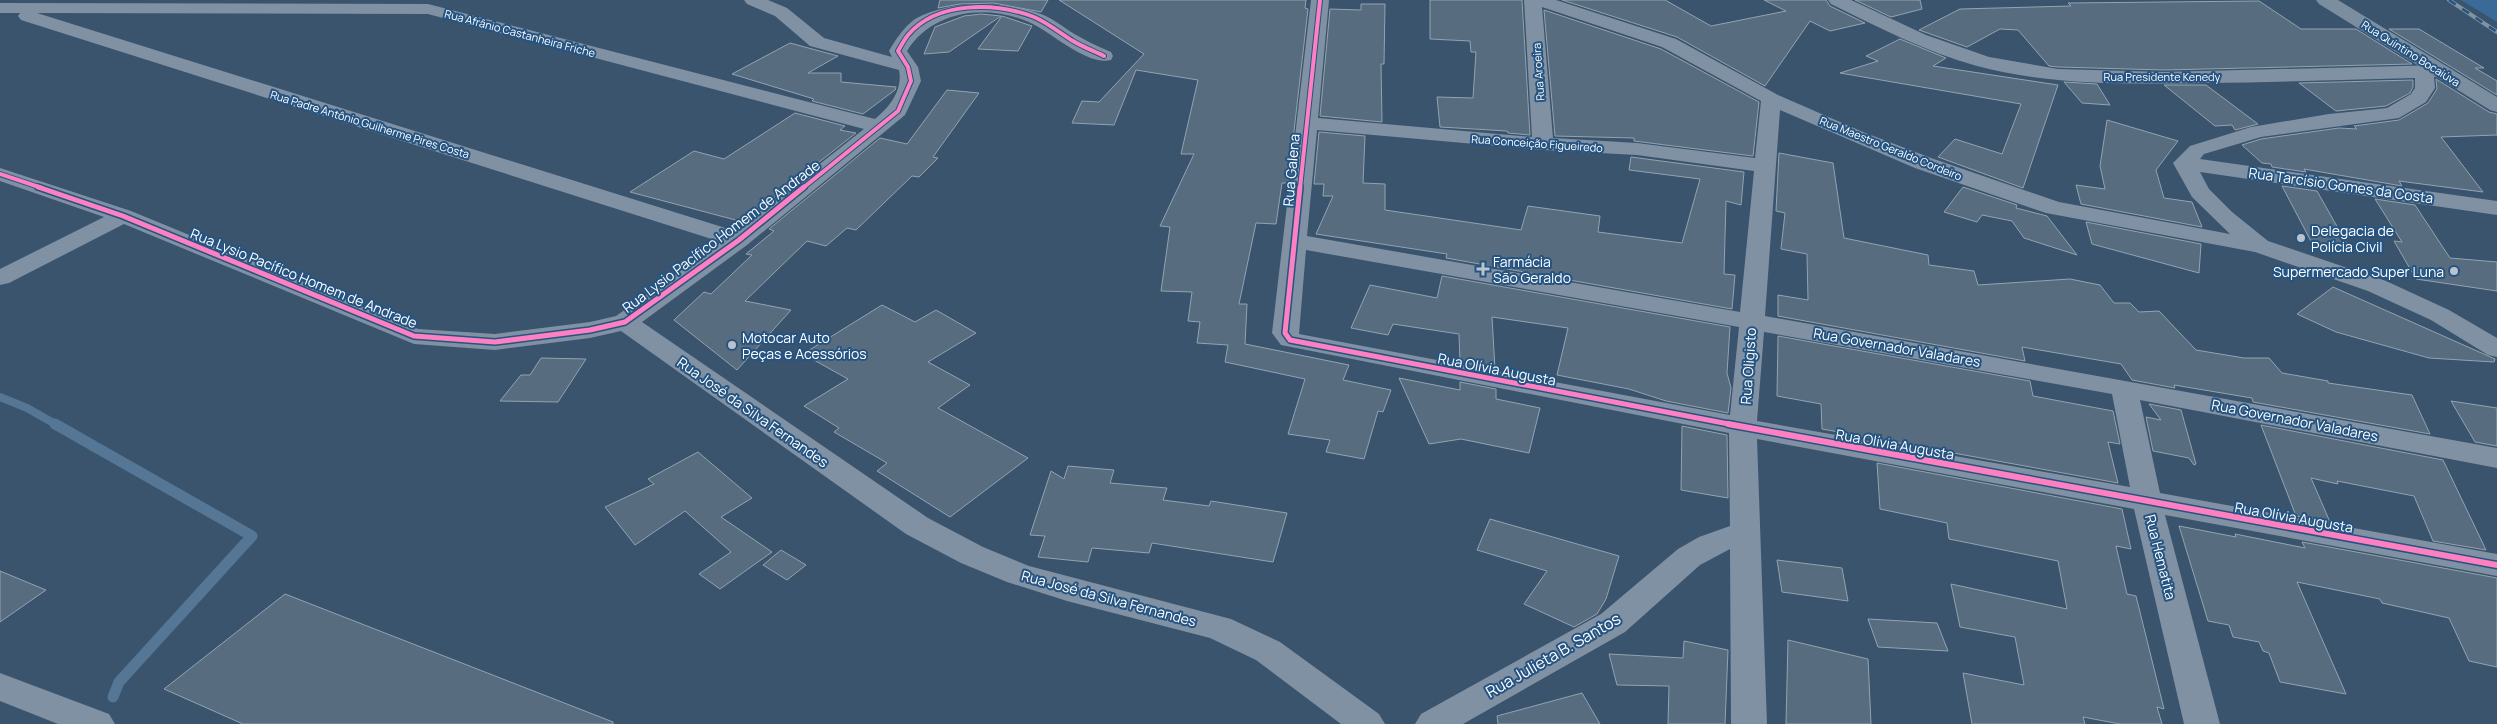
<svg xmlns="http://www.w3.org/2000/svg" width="2497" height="724" font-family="Manrope,sans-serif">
	<rect width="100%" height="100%" fill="#3a546d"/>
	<path fill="#396a98" d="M2461 0H2497V22Z"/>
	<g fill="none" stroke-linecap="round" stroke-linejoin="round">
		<path stroke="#557695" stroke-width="8" d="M0 397 27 408 57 425"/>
		<path stroke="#557695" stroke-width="11" d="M55 424 252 536 119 682 113 697"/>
	</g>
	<g fill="#576c7f" stroke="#93a3b1">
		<path d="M940 0H1048L1041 12 994 3 960 4 938 8Z"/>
		<path d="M1059 0H1306L1305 8 1308 9 1288 183H1282L1276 224 1256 223 1239 304H1247L1245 344 1349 365 1343 380 1391 390 1383 412 1378 411 1364 459 1326 452 1330 440 1288 434 1305 379 1225 362 1228 345 1197 343 1200 322 1188 321 1192 292 1161 291 1170 227 1160 226 1194 154H1181L1198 80 1136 70 1114 125 1072 123 1082 101 1099 102 1144 54Z"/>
		<path d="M1430 0H1522L1530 135 1508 133 1507 131 1440 127 1437 97 1473 98 1476 52H1471L1470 41 1430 39Z"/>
		<path d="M1562 0H1665L1711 26 1786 11 1764 0H1826L1830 6 1865 23 1830 31 1810 21 1765 86 1677 37Z"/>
		<path d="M1855 0H1920L1922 9 1891 17Z"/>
		<path d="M2259 1 2301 29H2356L2412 64 2164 70 2058 67 2049 66 2018 30 2000 29 1967 47 1919 30 1960 9 2071 6 2068 3Z"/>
		<path d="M1361 4H1385L1384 64H1381L1382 122 1320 116 1330 9 1361 10Z"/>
		<path d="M1544 10 1661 49 1759 102 1753 156 1634 141V138L1555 136Z"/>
		<path d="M981 14 1001 16 949 52 924 54 935 27 964 16Z"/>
		<path d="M1002 16 1032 26 1018 51 978 49Z"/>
		<path d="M2389 29H2419L2484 68H2475L2497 81V95Z"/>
		<path d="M1900 39 1946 58 1933 66 2058 85 2023 188 1938 157 1955 139 2002 154 2021 104 1840 73 1878 61 1866 56Z"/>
		<path d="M790 43 838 56 808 73H841V82L896 87 895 90 863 114 812 101 814 99 732 74Z"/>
		<path d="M2436 79 2489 112 2497 114V135L2441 137 2483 192 2399 181 2402 186 2304 169 2306 172 2272 167 2271 164 2262 163 2242 145 2261 139 2339 128 2357 129 2354 126 2399 120 2428 103 2437 89Z"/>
		<path d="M2413 80V87L2410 93 2386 106 2336 111 2299 83Z"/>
		<path d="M2064 82 2097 84 2110 105 2082 103Z"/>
		<path d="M2164 85H2206L2258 124 2235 130 2232 125 2215 126Z"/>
		<path d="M947 90 979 93 933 157 938 158 919 177 912 176 856 230 847 228 826 246 807 241 745 301 791 310 737 370 674 320 704 292 711 294 752 255 746 254 774 231 769 229 880 138 907 144Z"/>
		<path d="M795 113 845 126 840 130 856 133 743 222 630 192 694 151 724 159Z"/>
		<path d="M2107 120 2178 141 2156 170 2164 198 2192 202 2202 227 2081 204 2076 185 2105 189 2100 166Z"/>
		<path d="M1319 132 1365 136 1363 183 1385 184V210L1521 230 1528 206 1600 216 1598 232 1682 243 1700 179 1629 170 1631 157 1744 172 1741 205 1726 201 1724 274 1735 275 1732 309 1446 258 1447 254 1316 234 1333 196H1323L1324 184H1314Z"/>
		<path d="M1779 153 1833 163 1844 238 1928 255 1929 265 1974 271 1978 285 2070 279 2100 285 2114 303H2130L2139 312 2159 311 2196 350 2244 358H2269L2282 373 2328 381V383L2412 395 2430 434 2253 402 2252 398 2174 385 2175 388 2132 380 2121 364 2022 347 2025 361 1778 316V295L1808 300 1807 254 1781 249 1785 213 1776 211Z"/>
		<path d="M2282 186 2317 191 2352 253 2314 247Z"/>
		<path d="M1963 187 2017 205 2016 208 2047 216 2077 255 2024 238 2012 221 1982 215 1977 222 1944 212Z"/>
		<path d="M2375 199 2415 205 2450 258 2497 262V291L2416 279 2394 241 2402 242Z"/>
		<path d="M2086 222 2201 244 2199 273 2092 244Z"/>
		<path d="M1442 276 1730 327 1727 373 1731 388 1728 413 1666 401 1629 389 1557 375 1568 328 1492 317 1495 369 1460 362 1459 334 1393 324 1388 335 1351 328 1370 285 1437 298Z"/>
		<path d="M2333 287 2495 359 2494 362 2429 358 2336 332 2297 314Z"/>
		<path d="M882 305 915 322 936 310 976 333 928 362 970 385 938 408 1028 458 950 517 877 471 887 463 834 432 839 428 804 406 848 379 803 354Z"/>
		<path d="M1778 336 2030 381 2033 396 2113 411 2120 444 2108 442 2118 483 1822 429 1821 404 1777 396Z"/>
		<path d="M541 358 586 359 558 402 500 401 521 375H530Z"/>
		<path d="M1399 378 1460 390V382L1496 389V399L1540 408 1529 453 1461 439 1429 444Z"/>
		<path d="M2451 401 2497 408V446L2475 442Z"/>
		<path d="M2149 404 2181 410 2196 464 2194 465 2189 458 2153 451 2146 417 2161 420Z"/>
		<path d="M2261 425 2443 460 2486 550 2433 541 2414 496 2337 481 2338 484 2311 478 2330 522 2296 516Z"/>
		<path d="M1682 426 1727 435 1728 498 1681 490Z"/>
		<path d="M698 452 752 498 721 517 772 552 720 589 699 574 731 552 685 511 635 545 605 507 654 484 648 479Z"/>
		<path d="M1877 463 2122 509 2131 549 2116 546 2127 594 2136 596 2164 709 2157 707 2162 724H2120L2083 717 2085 724H1972L1963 673 2024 685 2015 637 1960 627 1951 584 2067 609 2058 561 1949 539 1947 523 1880 509Z"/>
		<path d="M1068 466 1114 470 1110 483 1167 488 1163 500 1209 506 1211 501 1287 513 1273 562 1152 543 1149 553 1092 548 1088 562 1038 557 1045 536 1030 535 1051 471 1064 479Z"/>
		<path d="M1490 519 1619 556 1606 599 1597 614 1574 627 1524 604 1547 571 1477 550Z"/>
		<path d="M2179 526 2236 537 2235 534 2305 548 2302 542 2497 578V667L2469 661 2449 618 2382 603 2380 599 2297 582 2346 694 2280 682 2269 653 2263 651 2259 642 2233 637 2229 625 2208 621Z"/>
		<path d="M781 550 806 565 787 580 763 565Z"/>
		<path d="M1777 560 1842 568 1848 601 1782 592Z"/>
		<path d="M0 571 46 590 0 622Z"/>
		<path d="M285 594 613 722V724H243L164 689Z"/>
		<path d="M1868 619 1937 623 1948 651 1878 647Z"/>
		<path d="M1788 640 1868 659 1871 724H1786Z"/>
		<path d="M1684 641 1728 650 1725 724H1668L1669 686 1617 685 1609 654 1683 658Z"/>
		<path d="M1582 693 1600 724H1498L1497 716Z"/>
	</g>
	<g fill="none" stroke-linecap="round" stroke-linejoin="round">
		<g fill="#8091a3" fill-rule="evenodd">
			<path d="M744 0H768L787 8 824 38 892 57 889 51C896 39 903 28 915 19 950 0 1003 0 1041 14 1055 19 1066 30 1080 37 1090 43 1100 47 1111 52L1113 56 1111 60C1088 66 1053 34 1033 24 990 3 933 9 907 51L918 67 921 81 905 115 747 245 642 322 928 518 983 547 1029 566 1231 619 1280 642 1379 714 1385 724H1341L1256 660 1210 638 1067 601 1007 582 961 563 906 534 621 331 590 338 495 350 414 344 124 224 9 283 0 285V269L104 217 0 181V168L131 211 418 329 495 334 590 322 616 316 721 242 21 20 18 16 20 13H0V3L428 4 875 119C890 107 903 90 899 70L810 46 775 16 747 4ZM37 13 428 14 864 129 735 231Z"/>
			<path d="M1311 0H1329L1318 118 1532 137 1524 0H1556L1676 39 1778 95 1863 132 1931 158 2059 202 2230 234 2192 197 2173 163 2190 146 2251 127 2329 114 2387 108 2411 94 2415 88V78C2345 80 2276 82 2206 83 2130 84 2052 86 1977 66 1926 52 1878 27 1831 4L1828 0H1851L1926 35 1989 57 2058 69 2164 72 2441 65 2448 67 2451 71 2448 75 2434 77 2435 88 2426 102 2399 118 2261 137 2204 154 2200 159 2497 201V215L2200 172 2209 189 2232 212 2268 241 2386 281 2449 310 2497 338V357L2488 355 2431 320 2368 291 2255 252 2046 213 1915 168 1780 110 1765 316 2497 448V468L2140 400 2160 493 2497 554V576L2165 515 2220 724H2184L2134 509 1757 439 1767 724H1731L1730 549 1700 565 1625 632 1463 724H1415L1421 714 1601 614 1678 549 1699 537 1730 526 1729 433 1281 345 1272 333ZM1542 7 1662 47 1761 101 1755 158 1637 143 1553 138ZM1317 130 1543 150 1637 155 1754 171 1740 312 1307 236ZM1306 250 1739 327 1730 415 1299 334ZM1764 332 2112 394 2130 487 1757 421Z"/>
			<path d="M0 673 109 714 115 724H58L0 701Z"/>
		</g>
		<path fill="#7b8e9f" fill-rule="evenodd" d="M2316 0H2338L2497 97V112L2490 110 2319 4Z"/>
		<defs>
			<path id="rail" d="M2449 0 2497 32"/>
		</defs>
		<use href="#rail" stroke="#8192a3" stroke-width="4"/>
		<use href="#rail" stroke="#255482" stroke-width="2.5" stroke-dasharray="8" stroke-linecap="butt"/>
		<defs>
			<g id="cycleway-far2">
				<path d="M0 174 42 188"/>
				<path d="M803 188 898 111 911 81 908 67 898 51C901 46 904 40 908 35 937 1 995 2 1034 17 1048 23 1060 33 1073 41 1083 47 1094 51 1104 56"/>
				<path d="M1300 188 1320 0"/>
			</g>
			<g id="cycleway-far1">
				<path d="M38 187 123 216 414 336 495 342 590 330 625 322 739 240 804 187"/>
				<path d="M1300 187 1285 333 1290 340 1734 425"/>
			</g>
			<path id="cycleway" d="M1728 424 2497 565"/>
		</defs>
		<use href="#cycleway-far2" stroke="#255482" stroke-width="6"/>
		<use href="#cycleway-far1" stroke="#255482" stroke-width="8"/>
		<use href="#cycleway" stroke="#255482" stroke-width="9"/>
		<use href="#cycleway-far2" stroke="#ff80c0" stroke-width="4"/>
		<use href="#cycleway-far1" stroke="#ff80c0" stroke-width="5"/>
		<use href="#cycleway" stroke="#ff80c0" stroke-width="6"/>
	</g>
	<g fill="#bac3cc" stroke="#255482" stroke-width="2">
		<circle cx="2301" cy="238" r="5"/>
		<path d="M1480.5 261.5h5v5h5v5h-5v5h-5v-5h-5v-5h5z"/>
		<circle cx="2454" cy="271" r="5"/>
		<circle cx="732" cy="345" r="5"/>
	</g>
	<g text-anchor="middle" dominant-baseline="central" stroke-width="4" stroke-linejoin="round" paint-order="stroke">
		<g font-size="11" fill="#fff" stroke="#255482">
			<text transform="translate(520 33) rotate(15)">Rua Afrânio Castanheira Friche</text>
			<text transform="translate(2411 53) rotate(32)">Rua Quintino Bocaiúva</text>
			<text transform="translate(1538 72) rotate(-94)">Rua Aroeira</text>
			<text x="2162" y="76">Rua Presidente Kenedy</text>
			<text transform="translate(370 124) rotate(17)">Rua Padre Antônio Guilherme Pires Costa</text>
			<text transform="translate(1537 143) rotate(4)">Rua Conceição Figueiredo</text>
			<text transform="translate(1891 148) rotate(22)">Rua Maestro Geraldo Cordeiro</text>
		</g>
		<g font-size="14" fill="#fff" stroke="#255482">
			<text transform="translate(1291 170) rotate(-85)">Rua Galena</text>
			<text transform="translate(2341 185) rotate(8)">Rua Tarcísio Gomes da Costa</text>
			<text transform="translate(721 236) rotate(-37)">Rua Lysio Pacífico Homem de Andrade</text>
			<text transform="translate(304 278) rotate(22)">Rua Lysio Pacífico Homem de Andrade</text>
			<text transform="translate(1897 347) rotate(10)">Rua Governador Valadares</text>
			<text transform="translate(1748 366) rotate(-86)">Rua Oligisto</text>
			<text transform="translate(1497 369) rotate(11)">Rua Olívia Augusta</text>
			<text transform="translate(753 412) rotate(35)">Rua José da Silva Fernandes</text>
			<text transform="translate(2295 420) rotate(11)">Rua Governador Valadares</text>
			<text transform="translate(1895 444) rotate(10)">Rua Olívia Augusta</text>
			<text transform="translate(2294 517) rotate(10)">Rua Olívia Augusta</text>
			<text transform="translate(2161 557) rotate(76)">Rua Hematita</text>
			<text transform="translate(1109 598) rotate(15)">Rua José da Silva Fernandes</text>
		</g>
		<g font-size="14" fill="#fff" stroke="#255482" text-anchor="start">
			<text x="2311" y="230">Delegacia de<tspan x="2311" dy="16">Polícia Civil</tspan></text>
			<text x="1493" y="261">Farmácia<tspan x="1493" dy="16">São Geraldo</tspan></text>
			<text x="2444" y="271" text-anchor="end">Supermercado Super Luna</text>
			<text x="742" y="337">Motocar Auto<tspan x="742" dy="16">Peças e Acessórios</tspan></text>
		</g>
		<g font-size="16" fill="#fff" stroke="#255482">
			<text transform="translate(1553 655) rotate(-30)">Rua Julieta B. Santos</text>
		</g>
	</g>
</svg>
